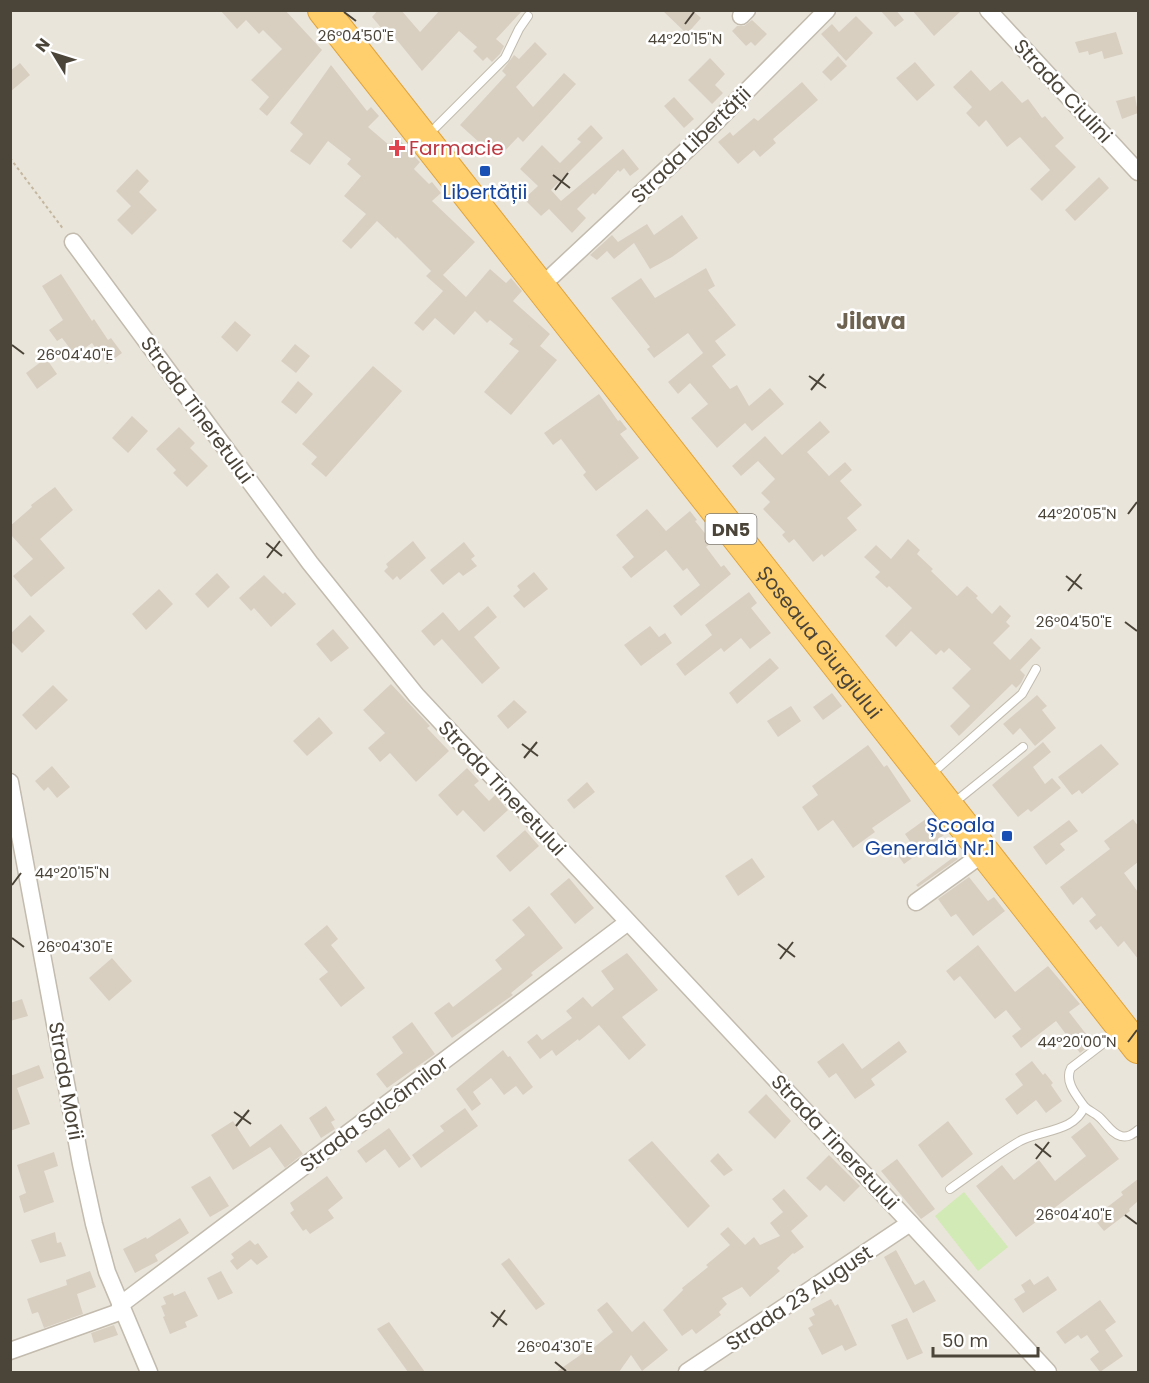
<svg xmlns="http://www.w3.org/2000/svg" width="1149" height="1383" font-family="Poppins,sans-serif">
	<rect width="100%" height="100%" fill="#f6f3ec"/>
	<rect fill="#eae5da" x="11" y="11" width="1127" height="1361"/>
	<path fill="#d2eab5" d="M964 1192 1008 1247 978 1271 935 1216Z"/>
	<g fill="#d8cfc1">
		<path d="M220 10H285L322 50 267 116 259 109 269 97 251 80 282 49 263 30 259 34 246 20 237 29Z"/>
		<path d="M378 10H401L420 32 440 10H523L496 39 504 46 500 54 492 62 487 57 483 61 473 51 477 47 459 31 422 71 392 34 389 37 372 17Z"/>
		<path d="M662 10H692L701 18 687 34Z"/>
		<path d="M880 10H896L904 20 895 27Z"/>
		<path d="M912 10H962L934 36Z"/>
		<path d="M856 16 873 33 846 61 821 34 832 24 839 32Z"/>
		<path d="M752 20 767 34 755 46 751 42 746 46 732 31 737 26H744Z"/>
		<path d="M1116 32 1123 54 1104 59 1102 51 1089 55 1088 51 1079 53 1075 42Z"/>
		<path d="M535 42 547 54 516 87 533 107 564 73 576 84 523 142 518 137 501 155 489 143 481 144 460 125 506 75 502 71 514 55 519 59Z"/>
		<path d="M838 56 847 66 831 81 822 72Z"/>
		<path d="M710 58 725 74 715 85 723 93 712 104 688 80Z"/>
		<path d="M915 62 935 85 917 101 896 78Z"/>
		<path d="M20 63 30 75 10 92V71Z"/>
		<path d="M331 65 367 111 371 107 379 116 368 127 389 145 396 137 407 147 406 148 420 162 414 169 429 184 432 182 441 193 432 201 475 242 443 275 466 297 490 269 506 283 511 278 522 291 513 301 550 334 540 346 557 360 511 415 484 392 519 351 509 344 513 339 490 320 487 323 475 311 454 335 435 318 423 331 414 323 443 291 426 276 431 271 397 237 396 239 377 221 351 249 342 241 366 214 344 196 361 176 347 164 351 159 328 141 310 165 290 151 303 134 290 123Z"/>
		<path d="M971 70 990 91 1002 81 1022 103 1028 99 1042 118 1045 116 1064 138 1055 146 1076 167 1042 201 1030 189 1050 170 1020 137 1007 147 986 120 979 127 966 113 972 107 953 87Z"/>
		<path d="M802 82 818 100 773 139 776 143 760 157 754 150 738 164 718 142 730 132 733 136 754 118 758 121Z"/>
		<path d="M1135 96 1138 113 1122 119 1116 101Z"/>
		<path d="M674 97 694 119 684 128 664 106Z"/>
		<path d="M591 125 603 138 551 190 561 201 623 149 639 169 630 176 624 168 620 172 618 170 595 195 593 193 577 209 586 218 572 233 549 209 541 216 524 199 538 186 520 169 542 145 560 163 581 142 577 139Z"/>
		<path d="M137 169 149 181 139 192 157 210 132 235 117 220 131 206 116 191Z"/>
		<path d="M1099 177 1109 188 1075 221 1065 210Z"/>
		<path d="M682 215 698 238 672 257 650 269 634 243 614 259 607 251 597 260 590 255 612 235 618 242 647 224 654 235Z"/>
		<path d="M706 268 715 286 708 290 736 325 715 341 726 355 712 366 730 389 737 385 749 406 770 388 784 404 752 431 745 423 717 448 691 418 708 404 690 383 678 394 668 382 703 353 688 333 654 358 647 349 650 347 611 298 641 278 655 298Z"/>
		<path d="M61 274 92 321 94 319 108 340 111 338 122 353 107 364 92 343 75 355 62 338 57 341 49 330 63 320 42 286Z"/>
		<path d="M235 321 251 335 237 352 221 337Z"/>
		<path d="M295 344 310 356 296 373 281 361Z"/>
		<path d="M46 358 57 374 37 389 26 373Z"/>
		<path d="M373 366 402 391 326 477 311 464 317 457 302 444Z"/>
		<path d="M298 381 313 394 296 414 281 402Z"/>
		<path d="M599 394 618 421 620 420 627 429 620 434 639 458 596 491 583 475 586 472 561 439 553 445 544 433Z"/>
		<path d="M132 416 148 431 128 453 112 438Z"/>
		<path d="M820 421 830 432 807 452 829 476 845 462 852 470 840 481 862 505 847 518 857 530 824 557 822 554 813 562 794 539 789 543 782 535 785 532 763 509 770 502 761 493 775 479 758 461 741 476 732 466 765 436 782 455Z"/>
		<path d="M179 427 195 443 190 448 208 466 187 487 173 473 176 470 156 449Z"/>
		<path d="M55 487 73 510 40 539 65 568 31 597 13 576 33 559 10 534V526L32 507 31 505Z"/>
		<path d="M647 509 666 531 690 511 697 520 695 521 712 542 706 547 721 567 724 565 731 574 681 616 673 606 700 585 687 568 683 571 666 550 631 578 622 567 634 557 616 535Z"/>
		<path d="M908 539 920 550 917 554 933 569 931 571 957 596 967 586 978 596 976 598 992 614 1000 605 1011 616 1006 622 1010 626 993 643 1010 660 1031 638 1041 648 1020 670 1025 675 1021 683 1016 688 1012 684 959 736 950 726 970 706 952 688 971 669 949 648 944 653 941 650 936 655 911 631 896 647 885 636 912 608 889 586 887 588 875 577 880 572 864 557 876 545 891 559Z"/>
		<path d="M413 541 426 558 400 580 397 576 393 580 384 571 388 567 386 564Z"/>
		<path d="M464 542 475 556 471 559 477 566 463 576 459 572 443 585 430 570Z"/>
		<path d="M534 572 548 589 524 608 513 596 520 590 517 586Z"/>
		<path d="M217 573 230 587 208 608 195 594Z"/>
		<path d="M264 575 283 594 285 592 296 604 271 627 254 608 251 611 239 598Z"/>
		<path d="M159 589 173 604 146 630 132 614Z"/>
		<path d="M749 592 757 603 751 608 771 633 750 649 741 638 724 652 721 648 685 676 676 664 712 635 705 625Z"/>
		<path d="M488 606 497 617 474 637 500 668 482 684 442 639 434 646 421 631 443 612 459 631Z"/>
		<path d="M30 615 45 631 22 653 10 641V634Z"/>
		<path d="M650 626 659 637 665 633 672 643 641 666 624 645Z"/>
		<path d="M333 629 349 648 331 662 316 644Z"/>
		<path d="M770 658 779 668 737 704 729 693Z"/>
		<path d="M391 684 430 726 427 728 449 751 416 782 390 753 380 762 368 748 385 733 363 710Z"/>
		<path d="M53 685 68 700 36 730 22 715Z"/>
		<path d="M832 693 842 706 823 720 813 707Z"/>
		<path d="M1037 695 1047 706 1042 710 1056 728 1035 746 1020 728 1013 735 1003 724Z"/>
		<path d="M514 700 527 712 508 729 497 716Z"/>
		<path d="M791 706 801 721 778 737 767 721Z"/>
		<path d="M319 717 333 733 307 756 293 741Z"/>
		<path d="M1043 742 1051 752 1033 767 1045 784 1052 778 1061 788 1031 812 1028 809 1018 817 992 785Z"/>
		<path d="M1101 744 1119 764 1082 794 1079 790 1072 795 1058 777Z"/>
		<path d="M868 745 884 767 887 765 911 801 872 828 875 832 853 848 833 820 818 831 802 807 818 795 812 786Z"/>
		<path d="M52 766 70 787 57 798 48 787 44 791 35 781Z"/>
		<path d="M467 768 479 781 474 785 489 801 495 795 508 810 484 832 463 810 457 816 438 795Z"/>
		<path d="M587 782 595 792 574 809 567 800Z"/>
		<path d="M930 816 944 835 904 864 897 854 911 843 905 834Z"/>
		<path d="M1133 819 1138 826V862L1124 873 1138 892V959L1124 941 1118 947 1101 926 1096 930 1089 921 1096 915 1082 897 1073 905 1060 887 1110 849 1104 841Z"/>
		<path d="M1069 820 1078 831 1060 844 1065 850 1046 865 1033 847Z"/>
		<path d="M525 830 539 846 510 872 496 856Z"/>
		<path d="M955 856 958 859 918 887 916 885Z"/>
		<path d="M752 858 765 877 738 896 725 876Z"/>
		<path d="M969 877 988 901 994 897 1005 911 973 936 956 914 951 917 938 899Z"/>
		<path d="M569 878 594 908 575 924 550 894Z"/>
		<path d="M529 906 563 948 531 973 533 975 511 993 513 995 452 1038 434 1013 449 1002 453 1007 502 969 495 960 525 935 512 920Z"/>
		<path d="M327 925 338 939 331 945 365 988 341 1007 319 979 328 972 304 944Z"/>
		<path d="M978 945 1015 992 1048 966 1080 1004 1069 1012 1093 1043 1080 1053 1056 1021 1021 1048 1012 1036 1021 1029 1006 1010 995 1019 960 976 954 981 946 971Z"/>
		<path d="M627 953 658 990 622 1017 646 1045 629 1060 599 1025 579 1041 578 1039 556 1056 552 1050 540 1059 527 1042 537 1034 542 1040 572 1018 566 1011 583 997 592 1007 614 989 601 971Z"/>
		<path d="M112 958 132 981 109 1001 89 978Z"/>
		<path d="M22 999 28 1016 10 1021V1003Z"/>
		<path d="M412 1022 435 1054 387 1088 376 1074 403 1053 392 1037Z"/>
		<path d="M899 1041 907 1052 871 1079 875 1085 855 1099 836 1073 829 1078 817 1062 843 1043 862 1069Z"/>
		<path d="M503 1050 508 1057 510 1056 533 1087 523 1095 516 1086 504 1095 491 1078 473 1092 481 1104 472 1111 456 1089Z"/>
		<path d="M1032 1061 1043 1075 1045 1073 1053 1083 1051 1085 1062 1101 1046 1113 1036 1100 1017 1115 1005 1099 1023 1085 1015 1074Z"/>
		<path d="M39 1065 44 1078 17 1088 30 1124 10 1131V1074L13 1075Z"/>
		<path d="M766 1094 791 1121 775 1139 748 1112Z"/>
		<path d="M326 1106 335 1120 331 1122 335 1129 321 1138 309 1118Z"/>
		<path d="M465 1108 478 1126 421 1168 412 1155 444 1131 440 1126Z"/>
		<path d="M233 1121 250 1147 281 1124 303 1154 285 1168 270 1147 233 1170 211 1135Z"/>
		<path d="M948 1121 973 1154 942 1178 918 1145Z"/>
		<path d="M1090 1122 1119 1159 1016 1237 976 1186 1002 1165 1014 1180 1039 1160 1055 1181 1086 1156 1071 1137Z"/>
		<path d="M389 1128 411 1159 399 1168 385 1149 366 1163 357 1151Z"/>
		<path d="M652 1141 710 1206 688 1228 628 1160Z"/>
		<path d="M54 1152 58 1166 44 1171 54 1202 24 1213 19 1196 26 1193 17 1165Z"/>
		<path d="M718 1153 733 1170 724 1176 710 1161Z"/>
		<path d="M829 1155 860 1186 844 1202 826 1185 820 1191 806 1178Z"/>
		<path d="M897 1159 935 1209 921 1219 881 1171Z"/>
		<path d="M210 1176 229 1206 210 1217 191 1187Z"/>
		<path d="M327 1176 343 1198 328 1210 334 1218 310 1234 306 1229 303 1231 290 1213 294 1210 290 1203Z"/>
		<path d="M1138 1179V1201L1129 1209 1130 1211 1104 1231 1093 1218 1123 1195 1121 1192Z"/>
		<path d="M784 1189 808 1216 791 1231 804 1247 794 1254 793 1253 777 1268 780 1271 750 1297 742 1287 722 1298 727 1304 719 1312 721 1315 696 1334 692 1329 682 1336 663 1310 683 1290 682 1288 708 1267 706 1265 730 1245 720 1234 728 1227 745 1245 754 1237 760 1245 780 1236 770 1223 783 1212 772 1199Z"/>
		<path d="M180 1218 189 1233 155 1255 158 1261 135 1273 123 1249 146 1237 147 1239Z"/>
		<path d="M55 1232 57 1243 61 1242 66 1256 40 1263 31 1240Z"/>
		<path d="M250 1240 255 1245 258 1243 268 1257 257 1265 251 1259 237 1270 230 1261 234 1258 231 1254Z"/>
		<path d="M896 1250 915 1285 924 1280 936 1301 913 1313 884 1257Z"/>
		<path d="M509 1258 545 1304 536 1310 501 1264Z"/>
		<path d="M90 1271 96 1287 77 1294 83 1314 44 1328 38 1312 32 1314 27 1299 67 1285 66 1280Z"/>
		<path d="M221 1271 233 1293 218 1300 207 1278Z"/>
		<path d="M1048 1276 1057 1290 1023 1313 1014 1299 1025 1292 1021 1285 1030 1279 1034 1285Z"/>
		<path d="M185 1291 198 1316 185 1322 187 1327 170 1334 163 1317 165 1316 161 1306 166 1304 163 1297 173 1293 174 1296Z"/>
		<path d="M831 1299 835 1306 838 1304 857 1345 845 1351 842 1345 822 1355 808 1328 813 1325 809 1318 815 1315 812 1309Z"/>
		<path d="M1100 1300 1116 1322 1105 1330 1123 1356 1100 1372 1090 1359 1099 1352 1087 1335 1081 1339 1078 1335 1065 1344 1056 1332Z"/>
		<path d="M607 1302 632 1332 644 1321 668 1350 642 1371 631 1355 619 1372H556L586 1351 587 1353 613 1332 597 1310Z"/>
		<path d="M907 1318 923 1353 907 1360 891 1325Z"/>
		<path d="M389 1322 425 1372H408L377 1329Z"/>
		<path d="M114 1325 118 1335 94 1343 91 1333Z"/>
	</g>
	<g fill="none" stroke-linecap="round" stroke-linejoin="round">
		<defs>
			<g id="lane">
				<path d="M435 128 505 58 519 29 528 16"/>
				<path d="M938 768 1022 694 1036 669"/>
				<path d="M961 797 1023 747"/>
				<path d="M1118 1032 1071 1068C1064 1081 1076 1095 1084 1106 1087 1110 1095 1113 1099 1117 1106 1123 1112 1134 1121 1136 1128 1138 1133 1134 1138 1130"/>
				<path d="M950 1189C973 1173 996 1155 1020 1141 1040 1130 1075 1132 1084 1107"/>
			</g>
			<g id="street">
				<path d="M988 10 1138 172"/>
				<path d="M741 16 747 10"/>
				<path d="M73 242 310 563 416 695 910 1223 1048 1372"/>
				<path d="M552 276 705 133 827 10"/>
				<path d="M10 782 81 1164 94 1224 107 1272 149 1372"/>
				<path d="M916 902 984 853"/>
				<path d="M120 1305 628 922"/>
				<path d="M10 1351 122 1311"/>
				<path d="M687 1372 910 1223"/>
			</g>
			<g id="highway">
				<path id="s1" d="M323 10 1138 1048"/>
			</g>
		</defs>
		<use href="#lane" stroke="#c2bbae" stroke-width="10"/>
		<use href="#street" stroke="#c2bbae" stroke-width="19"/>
		<use href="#highway" stroke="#e0a43c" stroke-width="32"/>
		<path stroke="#c4b79f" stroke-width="2" stroke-dasharray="3 3" stroke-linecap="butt" d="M10 158 64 230"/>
		<use href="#lane" stroke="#fff" stroke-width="8"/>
		<use href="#street" stroke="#fff" stroke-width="16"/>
		<use href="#highway" stroke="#ffcf6e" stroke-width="30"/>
	</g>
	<path fill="none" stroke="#4b4439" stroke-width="2" d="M344 12 356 21M685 24 694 12M553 175 570 188M555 190 568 173M12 345 24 354M809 376 826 388M811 390 824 374M1128 514 1137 502M266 543 282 556M267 558 280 541M1066 576 1082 589M1068 591 1081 574M1125 622 1137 631M522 744 538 756M524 758 537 742M12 885 21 873M12 938 24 947M778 944 795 957M780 959 793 942M1128 1042 1137 1030M234 1112 251 1124M236 1126 249 1110M1035 1144 1051 1157M1036 1159 1049 1142M1125 1215 1137 1224M491 1312 507 1325M493 1327 505 1310M555 1362 566 1371"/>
	<path fill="#e0444e" stroke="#fff" stroke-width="2" d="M394 139h6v6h6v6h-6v6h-6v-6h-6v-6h6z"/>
	<g fill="#1a4fb4" stroke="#fff" stroke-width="2">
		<rect x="479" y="165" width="12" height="12" rx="3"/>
		<rect x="1001" y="830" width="12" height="12" rx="3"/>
	</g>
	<g text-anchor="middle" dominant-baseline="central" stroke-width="5" stroke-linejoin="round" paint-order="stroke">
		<rect fill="#fff" stroke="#817c74" stroke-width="1.5" x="705.5" y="514" width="51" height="30" rx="4.5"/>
		<g font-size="18" font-weight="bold" fill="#4b4439">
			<text x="731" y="529">DN5</text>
		</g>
		<g font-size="20" fill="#4b4439" stroke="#fff">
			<text transform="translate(1063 91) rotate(47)">Strada Ciulini</text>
			<text transform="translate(691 145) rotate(-44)">Strada Libertății</text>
			<text transform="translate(197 410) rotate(54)">Strada Tineretului</text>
			<text stroke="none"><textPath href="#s1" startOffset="804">Șoseaua Giurgiului</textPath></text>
			<text transform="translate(502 788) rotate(47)">Strada Tineretului</text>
			<text transform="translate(66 1081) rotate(80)">Strada Morii</text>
			<text transform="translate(374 1114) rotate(-37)">Strada Salcâmilor</text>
			<text transform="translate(835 1142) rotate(47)">Strada Tineretului</text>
			<text transform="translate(799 1298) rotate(-34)">Strada 23 August</text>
		</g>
		<g font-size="20" fill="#be3a42" stroke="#fff" text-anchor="start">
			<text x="409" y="148">Farmacie</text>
		</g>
		<g font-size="20" fill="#164399" stroke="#fff">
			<text x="485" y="192">Libertății</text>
			<text x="995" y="825" text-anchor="end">Școala<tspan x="995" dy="23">Generală Nr.1</tspan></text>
		</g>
		<g font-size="22" font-weight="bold" fill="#6e6250" stroke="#fff">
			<text x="871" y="321">Jilava</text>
		</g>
	</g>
	<g font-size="15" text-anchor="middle" fill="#4b4439" stroke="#fff" stroke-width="5" stroke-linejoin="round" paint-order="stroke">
		<text x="356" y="41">26°04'50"E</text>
		<text x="685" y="44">44°20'15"N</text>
		<text x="75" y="360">26°04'40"E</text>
		<text x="1077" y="519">44°20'05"N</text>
		<text x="1074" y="627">26°04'50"E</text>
		<text x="72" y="878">44°20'15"N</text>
		<text x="75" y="952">26°04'30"E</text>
		<text x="1077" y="1047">44°20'00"N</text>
		<text x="1074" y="1220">26°04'40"E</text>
		<text x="555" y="1352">26°04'30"E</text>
	</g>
	<rect width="1149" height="1383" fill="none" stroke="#4b4439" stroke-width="24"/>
	<g transform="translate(54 54) rotate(308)" stroke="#ffffff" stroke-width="4.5" paint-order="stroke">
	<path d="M0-4.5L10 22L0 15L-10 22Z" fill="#4b4439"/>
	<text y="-9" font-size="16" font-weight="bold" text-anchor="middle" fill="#4b4439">N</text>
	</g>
	<path d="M933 1347v9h105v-9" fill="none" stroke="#4b4439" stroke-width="3"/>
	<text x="942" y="1347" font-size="18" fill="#4b4439" stroke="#ffffff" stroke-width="4.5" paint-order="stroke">50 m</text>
</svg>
